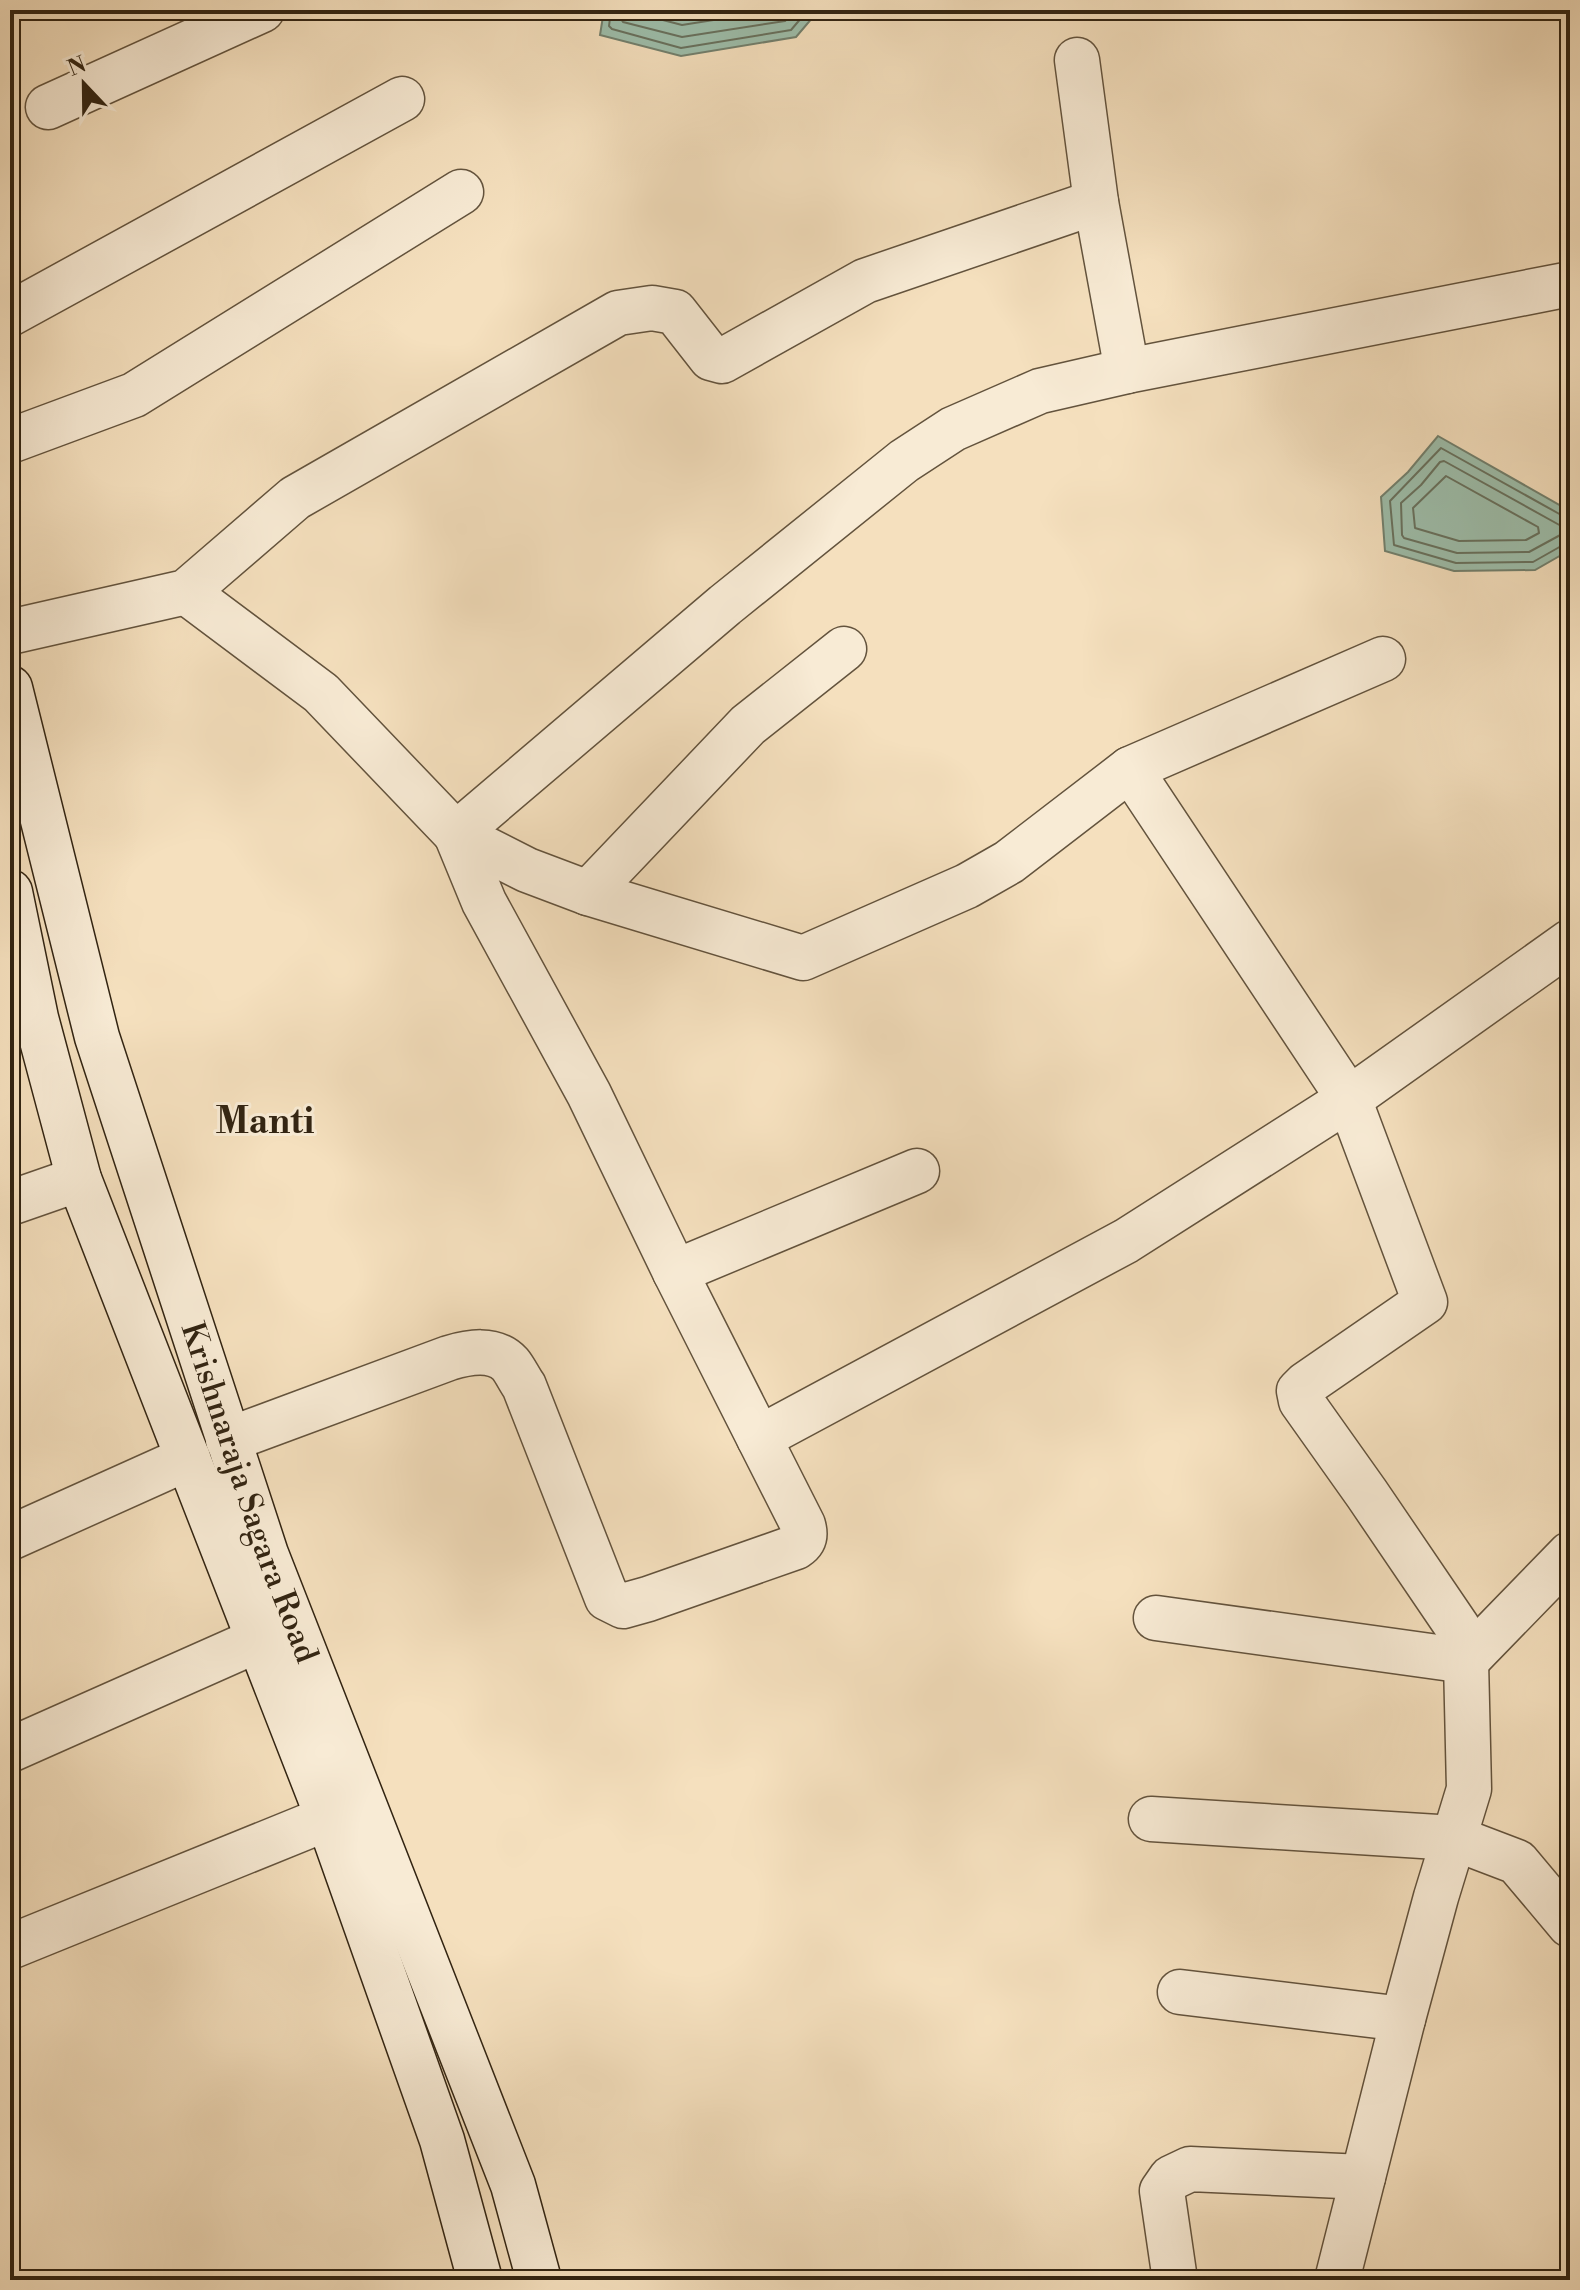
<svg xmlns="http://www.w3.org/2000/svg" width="1580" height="2290" font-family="'Libre Bodoni',serif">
	<rect width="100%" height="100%" fill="#f5e0be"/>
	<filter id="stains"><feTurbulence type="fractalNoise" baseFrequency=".0025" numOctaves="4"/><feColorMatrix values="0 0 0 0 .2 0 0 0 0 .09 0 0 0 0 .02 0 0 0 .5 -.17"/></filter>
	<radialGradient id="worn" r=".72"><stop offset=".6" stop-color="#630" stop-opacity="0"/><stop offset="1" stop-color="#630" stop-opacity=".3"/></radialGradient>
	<g fill="#9dbeab" stroke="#72806e" stroke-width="2">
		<path d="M604 10H819L796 37 681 56 600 35Z"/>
		<path d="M1438 436 1570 511V550L1535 570 1454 571 1385 551 1381 497 1408 472Z"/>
	</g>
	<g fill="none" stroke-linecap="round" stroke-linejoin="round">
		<g stroke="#68715e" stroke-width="2">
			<path d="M611 10 609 26 612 29 681 48 791 30 808 10"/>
			<path d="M621 10V19L623 22 682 37 785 21 795 10"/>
			<path d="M633 10 636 13 682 25 777 10"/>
			<path d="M1444 461 1563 527 1564 533 1529 552 1457 553 1404 538 1402 535 1401 503 1421 485 1440 462Z"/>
			<path d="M1446 476 1538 527 1539 533 1526 540 1459 541 1415 528 1413 508Z"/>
			<path d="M1570 517 1563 516 1441 448 1390 501 1394 545 1456 563 1533 562 1563 545 1570 544"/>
		</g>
		<defs>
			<g id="street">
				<path d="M1077 60 1096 202 1127 371"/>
				<path d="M48 107 262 10"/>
				<path d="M10 314 402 99"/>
				<path d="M10 441 134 395 461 192"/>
				<path d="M186 592 321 693 456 834 527 870 588 893 803 958 967 886 1009 862 1130 769 1383 659"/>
				<path d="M10 632 186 592 295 498 618 313 652 308 675 312 711 358 722 361 865 281 1096 202"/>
				<path d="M1130 769 1349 1099 1425 1302 1306 1384 1299 1391 1301 1401 1367 1494 1458 1628 1466 1661 1469 1789 1436 1897 1403 2019 1337 2280"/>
				<path d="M588 893 748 725 844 649"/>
				<path d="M10 1203 79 1179"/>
				<path d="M675 1272 917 1171"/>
				<path d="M759 1438 1126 1241 1349 1099 1570 942"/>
				<path d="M228 1440 449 1358C469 1352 494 1347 510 1364 515 1370 519 1379 524 1386L607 1598 623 1606 648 1599 796 1547C805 1541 806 1535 803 1525L675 1272 589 1094 484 902 456 834 725 605 904 461 953 429 1040 391 1127 371 1570 284"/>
				<path d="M10 1538 188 1458"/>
				<path d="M1156 1618 1466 1661 1570 1554"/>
				<path d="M10 1750 260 1639"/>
				<path d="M1151 1819 1454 1838 1517 1862 1570 1925"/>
				<path d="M10 1947 328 1818"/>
				<path d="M1180 1992 1403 2019"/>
				<path d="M1175 2280 1162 2191 1171 2178 1190 2169 1363 2177"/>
			</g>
			<g id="secondary">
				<path id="s1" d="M10 688 97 1037 266 1554 513 2185 539 2280"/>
				<path d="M10 892 36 1018 79 1179 328 1818 442 2140 480 2280"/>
			</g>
		</defs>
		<use href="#street" stroke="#63533d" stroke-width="47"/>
		<use href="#secondary" stroke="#322412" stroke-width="47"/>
		<use href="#street" stroke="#f8ebd5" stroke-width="44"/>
		<use href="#secondary" stroke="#f8ebd5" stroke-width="44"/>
	</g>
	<g text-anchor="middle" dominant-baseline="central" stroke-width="6" stroke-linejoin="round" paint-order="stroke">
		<g font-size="32" fill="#322412" stroke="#f8ebd5">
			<text stroke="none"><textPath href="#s1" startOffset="840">Krishnaraja Sagara Road</textPath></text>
		</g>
		<g font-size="36" font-weight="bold" fill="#322412" stroke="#f8ebd5">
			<text x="265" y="1122">Manti</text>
		</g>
	</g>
	<rect width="1580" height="2290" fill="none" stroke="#f5e0be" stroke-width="40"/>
	<rect x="12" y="12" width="1556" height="2266" fill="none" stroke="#322412" stroke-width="4"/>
	<rect x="20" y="20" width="1540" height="2250" fill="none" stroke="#322412" stroke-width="2"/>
	<g transform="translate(84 84) rotate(338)" stroke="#f8ebd5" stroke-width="6" paint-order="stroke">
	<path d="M0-6L14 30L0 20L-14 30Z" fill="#322412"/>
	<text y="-12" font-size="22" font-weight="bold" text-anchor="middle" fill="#322412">N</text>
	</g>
	<rect width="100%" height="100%" filter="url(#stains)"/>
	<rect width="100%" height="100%" fill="url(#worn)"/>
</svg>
